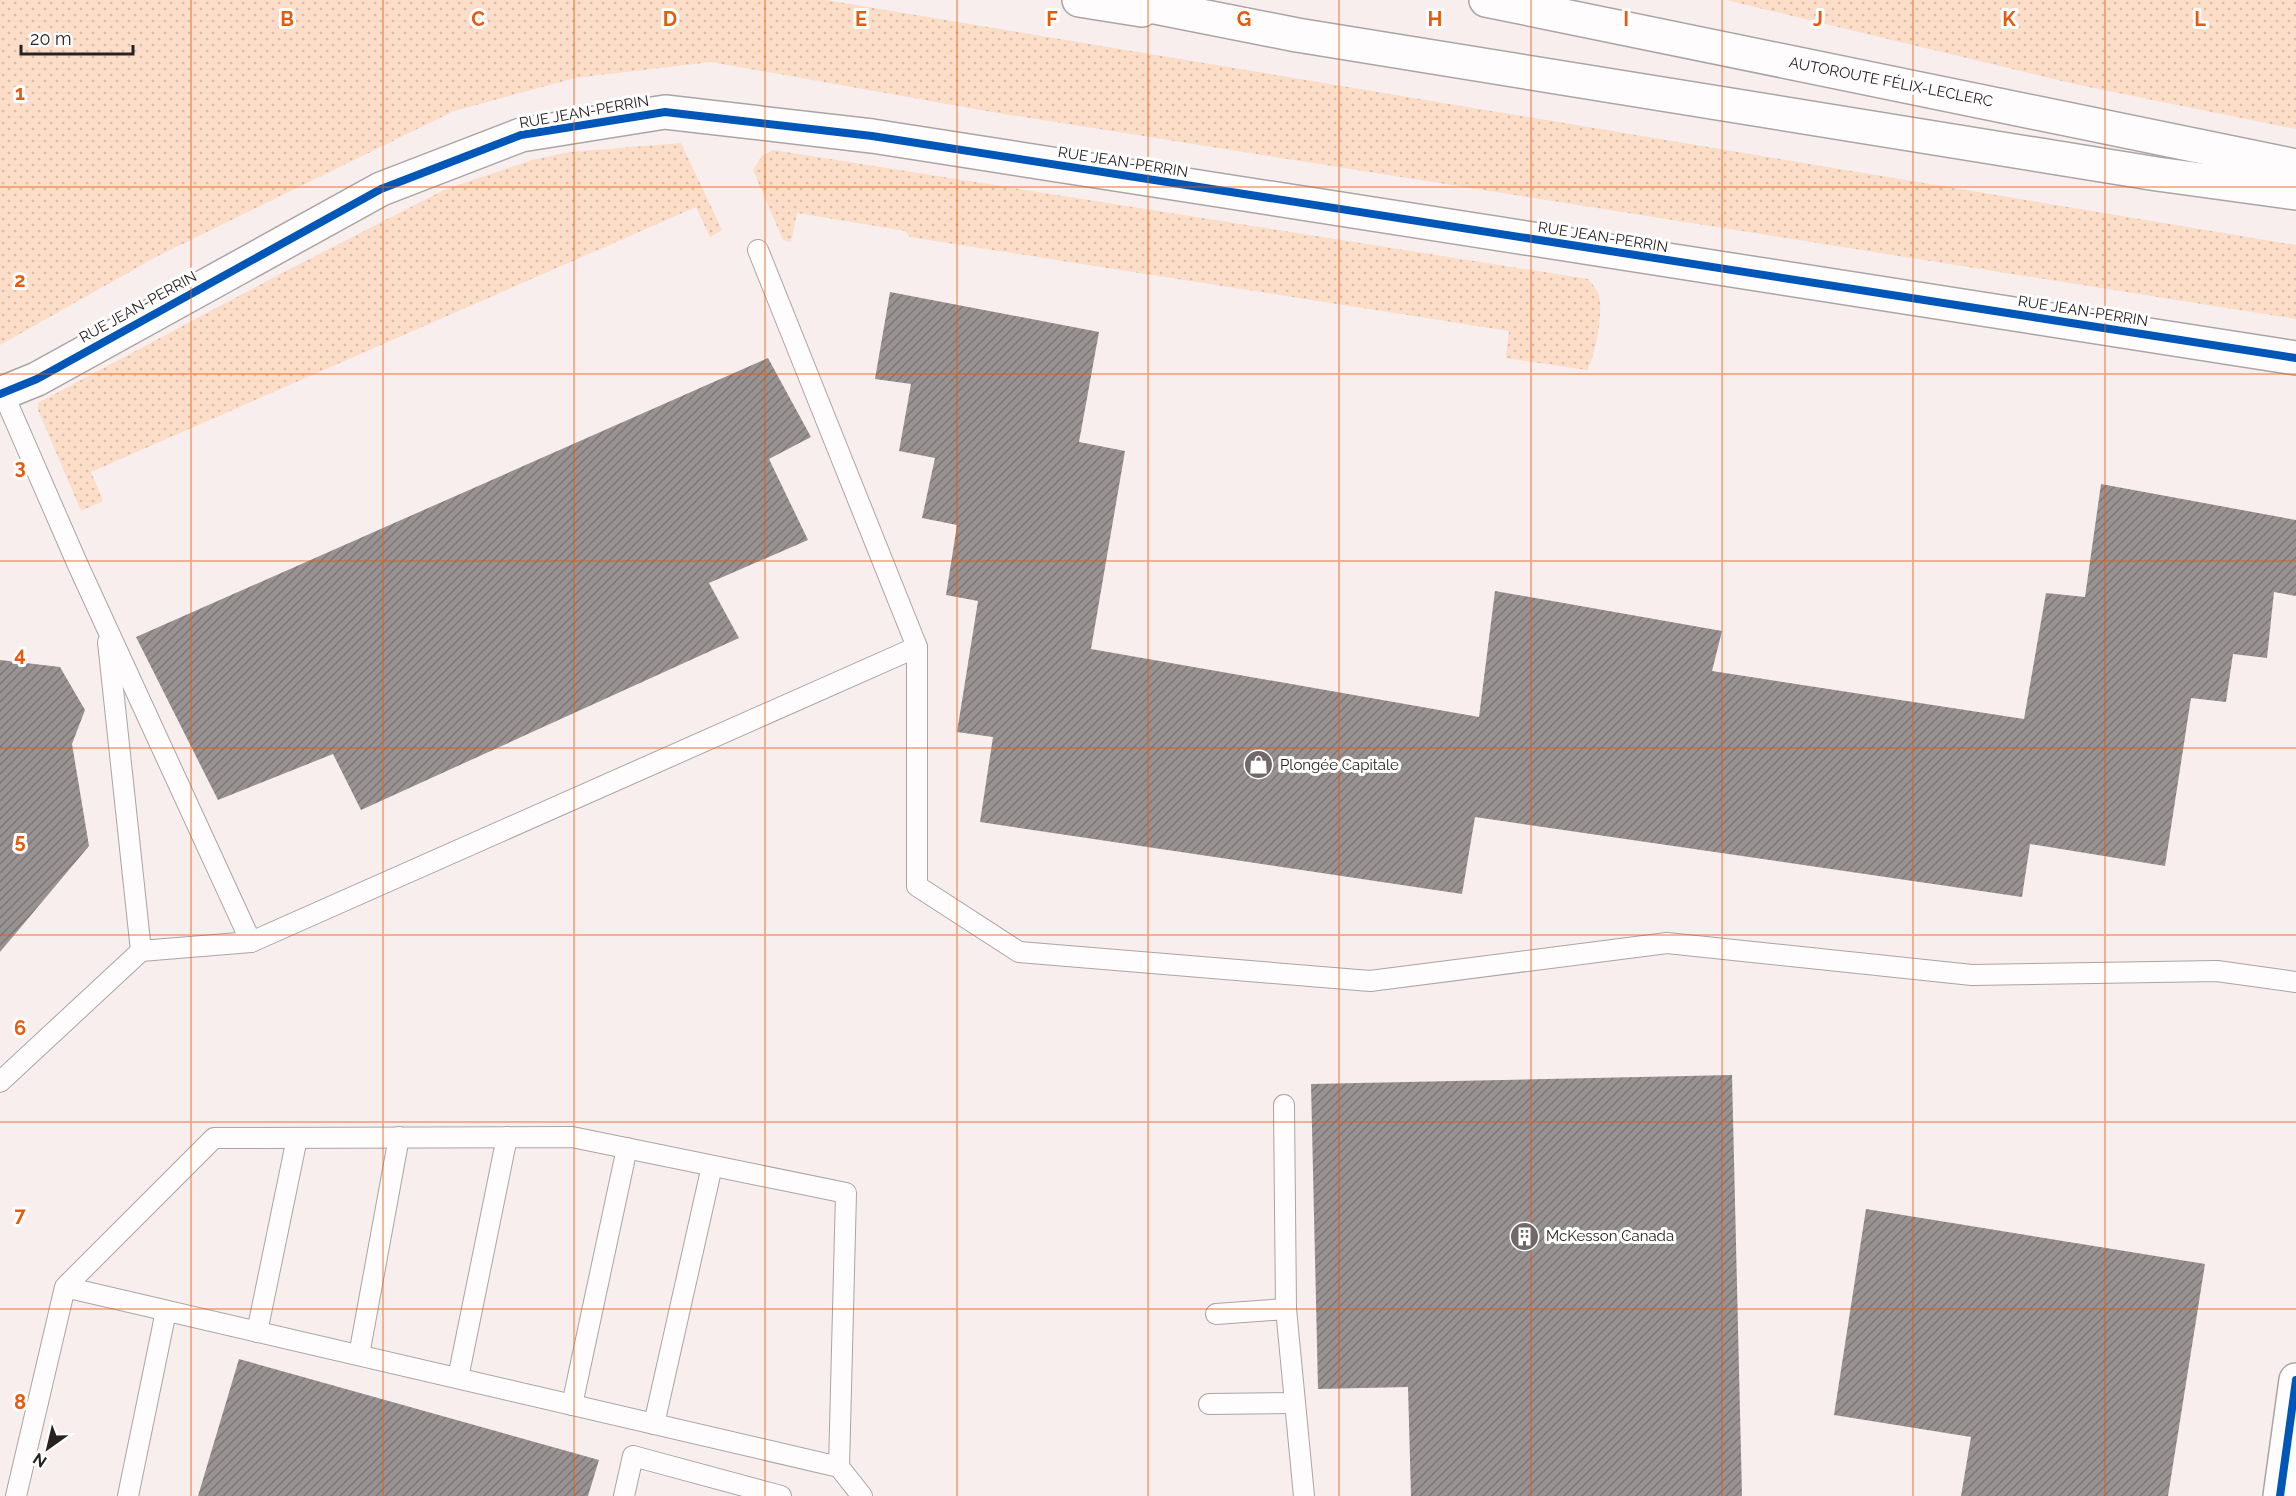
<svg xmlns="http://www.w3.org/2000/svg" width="2296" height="1496" font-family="Raleway,sans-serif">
	<defs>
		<pattern id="grass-dots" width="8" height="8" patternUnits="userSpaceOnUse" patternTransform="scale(1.5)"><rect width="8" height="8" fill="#fbddc8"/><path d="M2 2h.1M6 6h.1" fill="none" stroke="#d7bdac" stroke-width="1.8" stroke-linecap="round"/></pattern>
		<pattern id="building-hatch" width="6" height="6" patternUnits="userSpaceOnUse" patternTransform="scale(1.5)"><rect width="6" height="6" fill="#999293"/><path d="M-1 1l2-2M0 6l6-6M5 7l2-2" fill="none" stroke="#7d7778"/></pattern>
	</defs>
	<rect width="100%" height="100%" fill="#f8eeee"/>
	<g fill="url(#grass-dots)">
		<path d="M0 0H826L2296 245V319L992 112 711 62 575 78 454 111 156 257 0 345Z"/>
		<path d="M1726 0H2296V129L2079 85Z"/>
		<path d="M681 143 722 230 710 237 696 207 91 472 103 501 81 511 38 410V403L282 273 446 189 532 160 570 152Z"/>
		<path d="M773 150 1588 279C1592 284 1597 289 1599 295 1603 313 1596 355 1587 370L1506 358 1509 331 910 237 905 231 797 213 791 242 783 240 753 170 762 156Z"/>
	</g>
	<g fill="url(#building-hatch)">
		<path d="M890 292 1099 332 1079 442 1125 451 1091 649 1479 717 1495 591 1722 631 1712 671 2024 719 2046 593 2085 597 2101 484 2296 520V596L2274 592 2267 658 2233 654 2226 702 2191 698 2165 866 2030 844 2022 897 1475 817 1462 894 980 822 993 737 957 732 978 601 946 595 957 525 922 518 935 458 899 451 911 384 875 379Z"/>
		<path d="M768 358 811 437 769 459 808 540 709 583 739 638 361 810 333 754 218 800 136 637Z"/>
		<path d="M0 660 60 667 85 710 72 744 89 846 0 952Z"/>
		<path d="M1732 1075 1742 1496H1411L1408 1387 1318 1389 1311 1084Z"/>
		<path d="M1866 1209 2205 1264 2168 1496H1961L1971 1437 1834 1415Z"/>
		<path d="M239 1359 599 1460 588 1496H198Z"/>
	</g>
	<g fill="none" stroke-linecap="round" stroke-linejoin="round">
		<defs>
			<g id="service">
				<path d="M3 393 77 563 251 942 917 647 758 250"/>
				<path d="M917 647V886L1019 952 1370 981 1667 943 1972 975 2217 971 2296 982"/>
				<path d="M141 951 251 942"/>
				<path d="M0 1082 141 951 108 642"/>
				<path d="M1284 1105 1286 1309"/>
				<path d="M1216 1314 1286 1309 1304 1496"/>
				<path d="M257 1332 297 1138"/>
				<path d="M359 1355 399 1137"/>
				<path d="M458 1378 507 1137"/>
				<path d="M1209 1404 1295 1403"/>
				<path d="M572 1405 627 1148"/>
				<path d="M654 1424 712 1166"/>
				<path d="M839 1467 862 1496"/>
				<path d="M16 1496 65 1287 214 1138 572 1137 846 1193 839 1467 65 1287"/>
				<path d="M128 1496 166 1311"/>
				<path d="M624 1496 633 1456 781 1496"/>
			</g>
			<path id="minor" d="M2280 1496 2296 1380"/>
			<path id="tertiary" d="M0 394 37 379 381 189 521 135 665 112 872 136 2296 358"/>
			<g id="motorway">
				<path d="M1079 0 1142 10"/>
				<path d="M1120 0 1297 35 2157 174 2296 193"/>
				<path d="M1486 0 2296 166"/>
			</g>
		</defs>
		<use href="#service" stroke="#aba4a4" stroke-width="22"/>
		<use href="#minor" stroke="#aba4a4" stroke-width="36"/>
		<use href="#tertiary" stroke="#aba4a4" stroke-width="36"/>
		<use href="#motorway" stroke="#aba4a4" stroke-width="36"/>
		<use href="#service" stroke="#fefcfc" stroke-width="20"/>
		<use href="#minor" stroke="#fefcfc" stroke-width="33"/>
		<use href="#tertiary" stroke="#fefcfc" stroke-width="33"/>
		<use href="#motorway" stroke="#fefcfc" stroke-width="33"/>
		<defs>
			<g id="cycleway">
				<path d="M0 394 37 379 381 189 521 135 665 112 872 136 2296 358"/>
				<path d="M2280 1496 2296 1380"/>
			</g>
		</defs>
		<use href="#cycleway" stroke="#fff" stroke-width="11"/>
		<use href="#cycleway" stroke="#0057b8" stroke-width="8"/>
	</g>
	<path fill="none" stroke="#e8590c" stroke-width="1.5" stroke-opacity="0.55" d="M191 0V1496M383 0V1496M574 0V1496M765 0V1496M957 0V1496M1148 0V1496M1339 0V1496M1531 0V1496M1722 0V1496M1913 0V1496M2105 0V1496M0 187H2296M0 374H2296M0 561H2296M0 748H2296M0 935H2296M0 1122H2296M0 1309H2296"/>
	<defs>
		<symbol id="shop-disc" viewBox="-11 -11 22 22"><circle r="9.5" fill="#716969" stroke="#fff"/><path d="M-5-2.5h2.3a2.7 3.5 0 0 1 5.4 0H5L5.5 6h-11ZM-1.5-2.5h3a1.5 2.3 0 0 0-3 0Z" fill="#fff"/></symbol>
		<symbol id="building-disc" viewBox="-11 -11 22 22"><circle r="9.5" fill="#716969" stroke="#fff"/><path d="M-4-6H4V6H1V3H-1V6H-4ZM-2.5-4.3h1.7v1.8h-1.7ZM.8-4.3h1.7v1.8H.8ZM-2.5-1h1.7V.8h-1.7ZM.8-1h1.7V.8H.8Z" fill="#fff"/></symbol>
	</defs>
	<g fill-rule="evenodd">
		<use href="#shop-disc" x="1242" y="748" width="33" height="33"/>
		<use href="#building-disc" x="1508" y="1220" width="33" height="33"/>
	</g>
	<g text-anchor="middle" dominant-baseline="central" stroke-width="6" stroke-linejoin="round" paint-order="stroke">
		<g font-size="15" fill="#282121" stroke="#fff">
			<text transform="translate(1891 82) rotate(11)">AUTOROUTE FÉLIX-LECLERC</text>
			<text transform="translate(584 112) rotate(-10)">RUE JEAN-PERRIN</text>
			<text transform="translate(1123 162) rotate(9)">RUE JEAN-PERRIN</text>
			<text transform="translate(1603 237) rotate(9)">RUE JEAN-PERRIN</text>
			<text transform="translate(138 307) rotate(-29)">RUE JEAN-PERRIN</text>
			<text transform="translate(2083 311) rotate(9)">RUE JEAN-PERRIN</text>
		</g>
		<g font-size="15" fill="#282121" stroke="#fff" text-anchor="start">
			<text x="1280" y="765">Plongée Capitale</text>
			<text x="1546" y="1236">McKesson Canada</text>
		</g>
	</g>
	<g font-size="20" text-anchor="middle" font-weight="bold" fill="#e8590c" stroke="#fff" stroke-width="6" stroke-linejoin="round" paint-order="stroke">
		<text x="287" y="26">B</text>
		<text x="478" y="26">C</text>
		<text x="670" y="26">D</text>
		<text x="861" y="26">E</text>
		<text x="1052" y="26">F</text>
		<text x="1244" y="26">G</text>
		<text x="1435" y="26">H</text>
		<text x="1626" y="26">I</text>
		<text x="1818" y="26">J</text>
		<text x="2009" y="26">K</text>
		<text x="2200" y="26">L</text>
		<text x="20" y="100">1</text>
		<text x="20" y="287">2</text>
		<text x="20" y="474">3</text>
		<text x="20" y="661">4</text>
		<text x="20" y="848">5</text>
		<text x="20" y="1035">6</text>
		<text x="20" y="1222">7</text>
		<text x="20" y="1409">8</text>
	</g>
	<g transform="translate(48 1448) rotate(214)" stroke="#ffffff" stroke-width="4.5" paint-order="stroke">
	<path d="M0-4.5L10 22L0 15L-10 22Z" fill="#282121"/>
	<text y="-9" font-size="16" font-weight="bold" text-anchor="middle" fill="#282121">N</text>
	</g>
	<path d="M21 45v9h112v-9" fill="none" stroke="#282121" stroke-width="3"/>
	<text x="30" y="45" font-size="18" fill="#282121" stroke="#ffffff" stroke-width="4.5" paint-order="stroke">20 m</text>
</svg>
